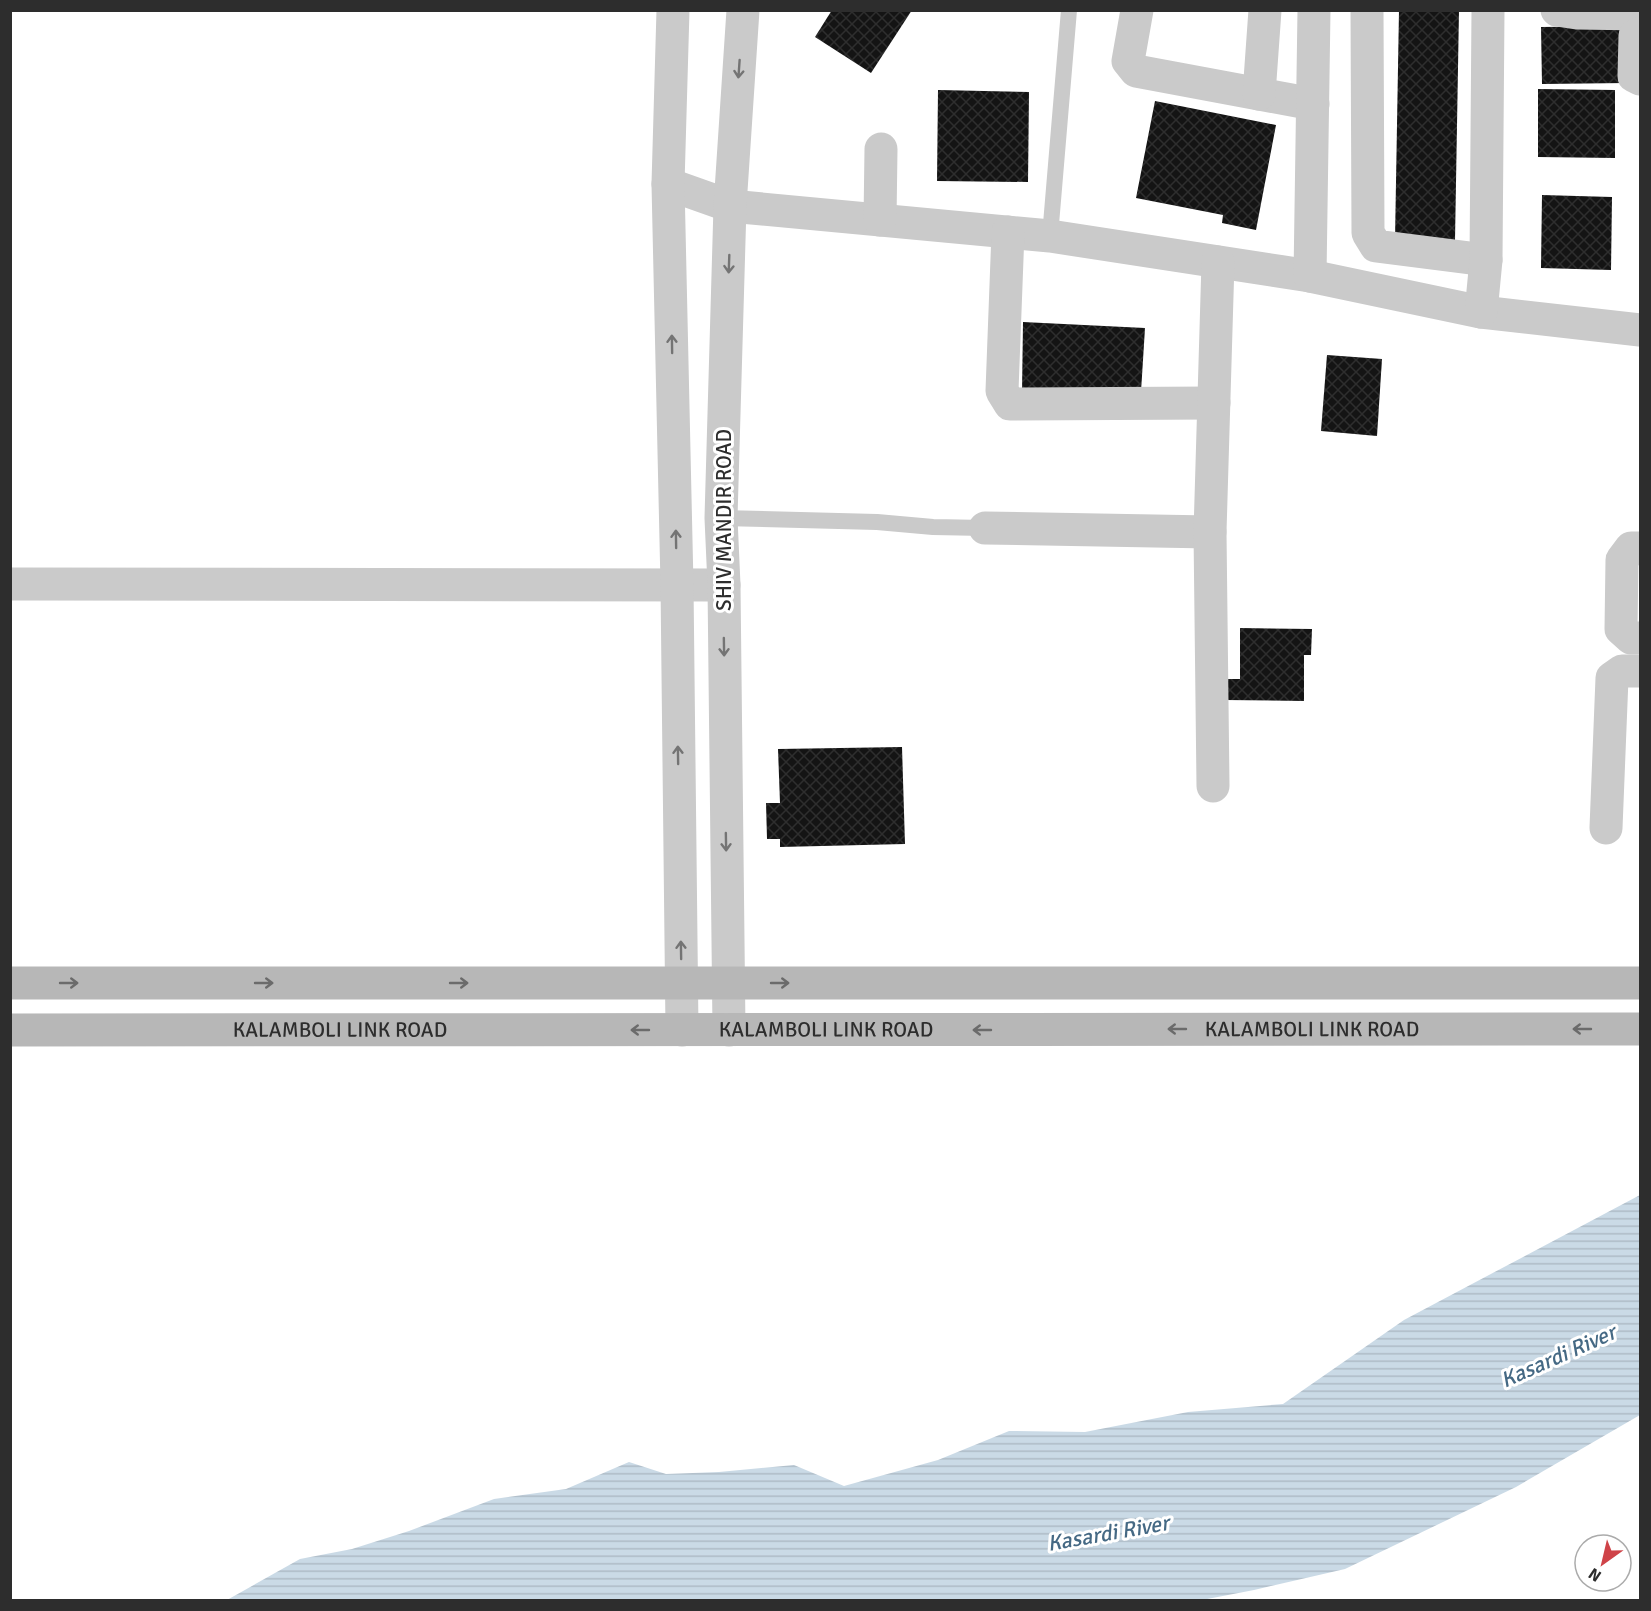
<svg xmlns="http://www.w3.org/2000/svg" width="1651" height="1611" font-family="Signika,sans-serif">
	<defs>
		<pattern id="water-rules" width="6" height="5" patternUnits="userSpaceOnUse" patternTransform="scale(1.5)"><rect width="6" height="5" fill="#cadae6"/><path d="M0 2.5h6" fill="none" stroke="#aebbc6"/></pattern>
		<pattern id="building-cross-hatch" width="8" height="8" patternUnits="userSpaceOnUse" patternTransform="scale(1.5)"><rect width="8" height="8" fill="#141414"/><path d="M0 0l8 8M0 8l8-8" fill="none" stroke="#2e2e2e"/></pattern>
	</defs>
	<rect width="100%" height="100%" fill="#fff"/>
	<path fill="url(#water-rules)" d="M1640 1195V1415L1516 1487 1345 1569 1254 1590 1202 1600H227L300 1559 352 1549 409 1531 494 1499 566 1489 629 1462 666 1474 719 1472 794 1465 844 1486 938 1460 1009 1431 1085 1432 1188 1412 1283 1404 1404 1320Z"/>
	<g fill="url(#building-cross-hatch)">
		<path d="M832 10H912L871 73 815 37Z"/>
		<path d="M1399 10H1459L1455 240 1395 239Z"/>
		<path d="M1626 26 1627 83 1542 84 1541 27Z"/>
		<path d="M1538 89 1615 90V158L1538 157Z"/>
		<path d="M938 90 1029 92 1028 182 937 181Z"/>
		<path d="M1155 101 1276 125 1256 230 1222 223 1223 215 1136 198Z"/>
		<path d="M1542 195 1612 197 1611 270 1541 268Z"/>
		<path d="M1023 322 1145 328 1141 392H1022Z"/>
		<path d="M1327 355 1382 359 1377 436 1321 431Z"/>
		<path d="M1240 628 1312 629 1311 655H1304V701L1225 700V679H1240Z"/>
		<path d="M902 747 905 844 780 847V839H767L766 803H780L778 749Z"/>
	</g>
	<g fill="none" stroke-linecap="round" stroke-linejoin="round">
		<g stroke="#cacaca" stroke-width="16">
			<path d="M1050 236 1069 10"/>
			<path d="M721 518 877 522 933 527 985 528"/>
		</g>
		<g stroke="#cacaca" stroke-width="33">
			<path d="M1137 10 1128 61 1136 71 1313 104"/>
			<path d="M1367 10 1368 233 1376 246 1486 260"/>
			<path d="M1557 10 1577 13 1640 14"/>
			<path d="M1640 33 1635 36 1634 76 1640 79"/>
			<path d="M1259 94 1265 10"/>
			<path d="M668 184 730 206 1050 236 1310 276 1481 312 1640 330"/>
			<path d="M880 220 881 149"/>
			<path d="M1008 232 1002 391 1010 404 1214 403"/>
			<path d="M1310 276 1314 10"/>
			<path d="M1481 312 1486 260 1488 10"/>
			<path d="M985 528 1210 532"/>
			<path d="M1640 548H1631L1622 560 1621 629 1631 638H1640"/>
			<path d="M10 584 724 585"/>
			<path d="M1213 786 1210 532 1218 262"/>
			<path d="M1606 828 1612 678 1622 671H1640"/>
		</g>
		<g stroke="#cacaca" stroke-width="33">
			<path d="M673 10 668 184 677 585 682 1030"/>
			<path d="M729 1030 724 585 721 518 730 206 743 10"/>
		</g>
		<g stroke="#b7b7b7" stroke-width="33">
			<path d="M10 983H1640"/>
			<path id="s1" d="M10 1030 1640 1029"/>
		</g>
	</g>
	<defs><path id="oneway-shaft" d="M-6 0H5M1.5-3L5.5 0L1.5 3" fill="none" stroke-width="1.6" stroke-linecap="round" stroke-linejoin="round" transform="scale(1.5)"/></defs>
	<g stroke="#747474">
		<use href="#oneway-shaft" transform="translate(739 69) rotate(94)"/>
		<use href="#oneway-shaft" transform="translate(729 264) rotate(92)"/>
		<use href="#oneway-shaft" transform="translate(672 344) rotate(-91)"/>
		<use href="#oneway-shaft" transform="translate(676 539) rotate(-91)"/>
		<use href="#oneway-shaft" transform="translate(724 647) rotate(89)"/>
		<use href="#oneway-shaft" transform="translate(678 755) rotate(-91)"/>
		<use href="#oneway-shaft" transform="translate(726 842) rotate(89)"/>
		<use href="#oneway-shaft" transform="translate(681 950) rotate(-91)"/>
	</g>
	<g stroke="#6b6b6b">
		<use href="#oneway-shaft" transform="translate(69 983)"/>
		<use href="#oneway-shaft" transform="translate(264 983)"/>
		<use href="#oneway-shaft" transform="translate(459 983)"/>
		<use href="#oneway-shaft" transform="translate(780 983)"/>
		<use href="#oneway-shaft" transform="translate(1177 1029) rotate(180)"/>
		<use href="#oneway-shaft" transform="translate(1582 1029) rotate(180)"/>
		<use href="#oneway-shaft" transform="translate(640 1030) rotate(180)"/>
		<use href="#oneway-shaft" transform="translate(982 1030) rotate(180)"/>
	</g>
	<g text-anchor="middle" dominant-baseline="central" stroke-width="6" stroke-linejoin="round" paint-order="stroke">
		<g font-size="21" fill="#2d2d2d" stroke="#fff">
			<text transform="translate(724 520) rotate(-90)">SHIV MANDIR ROAD</text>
			<text stroke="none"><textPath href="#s1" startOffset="1302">KALAMBOLI LINK ROAD</textPath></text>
			<text stroke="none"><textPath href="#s1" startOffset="330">KALAMBOLI LINK ROAD</textPath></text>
			<text stroke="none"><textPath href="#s1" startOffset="816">KALAMBOLI LINK ROAD</textPath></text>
		</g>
		<g font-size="22" font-style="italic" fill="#456984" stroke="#fff">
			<text transform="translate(1558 1356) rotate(-24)">Kasardi River</text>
			<text transform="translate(1108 1533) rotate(-10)">Kasardi River</text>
		</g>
	</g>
	<rect width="1651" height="1611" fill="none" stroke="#2d2d2d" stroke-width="24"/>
	<g transform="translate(1603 1563) rotate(214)"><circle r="28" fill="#ffffff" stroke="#ababab" stroke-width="1.5"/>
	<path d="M0-4.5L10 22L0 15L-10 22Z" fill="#cf4348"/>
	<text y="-9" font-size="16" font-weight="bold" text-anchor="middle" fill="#2d2d2d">N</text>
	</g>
</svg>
